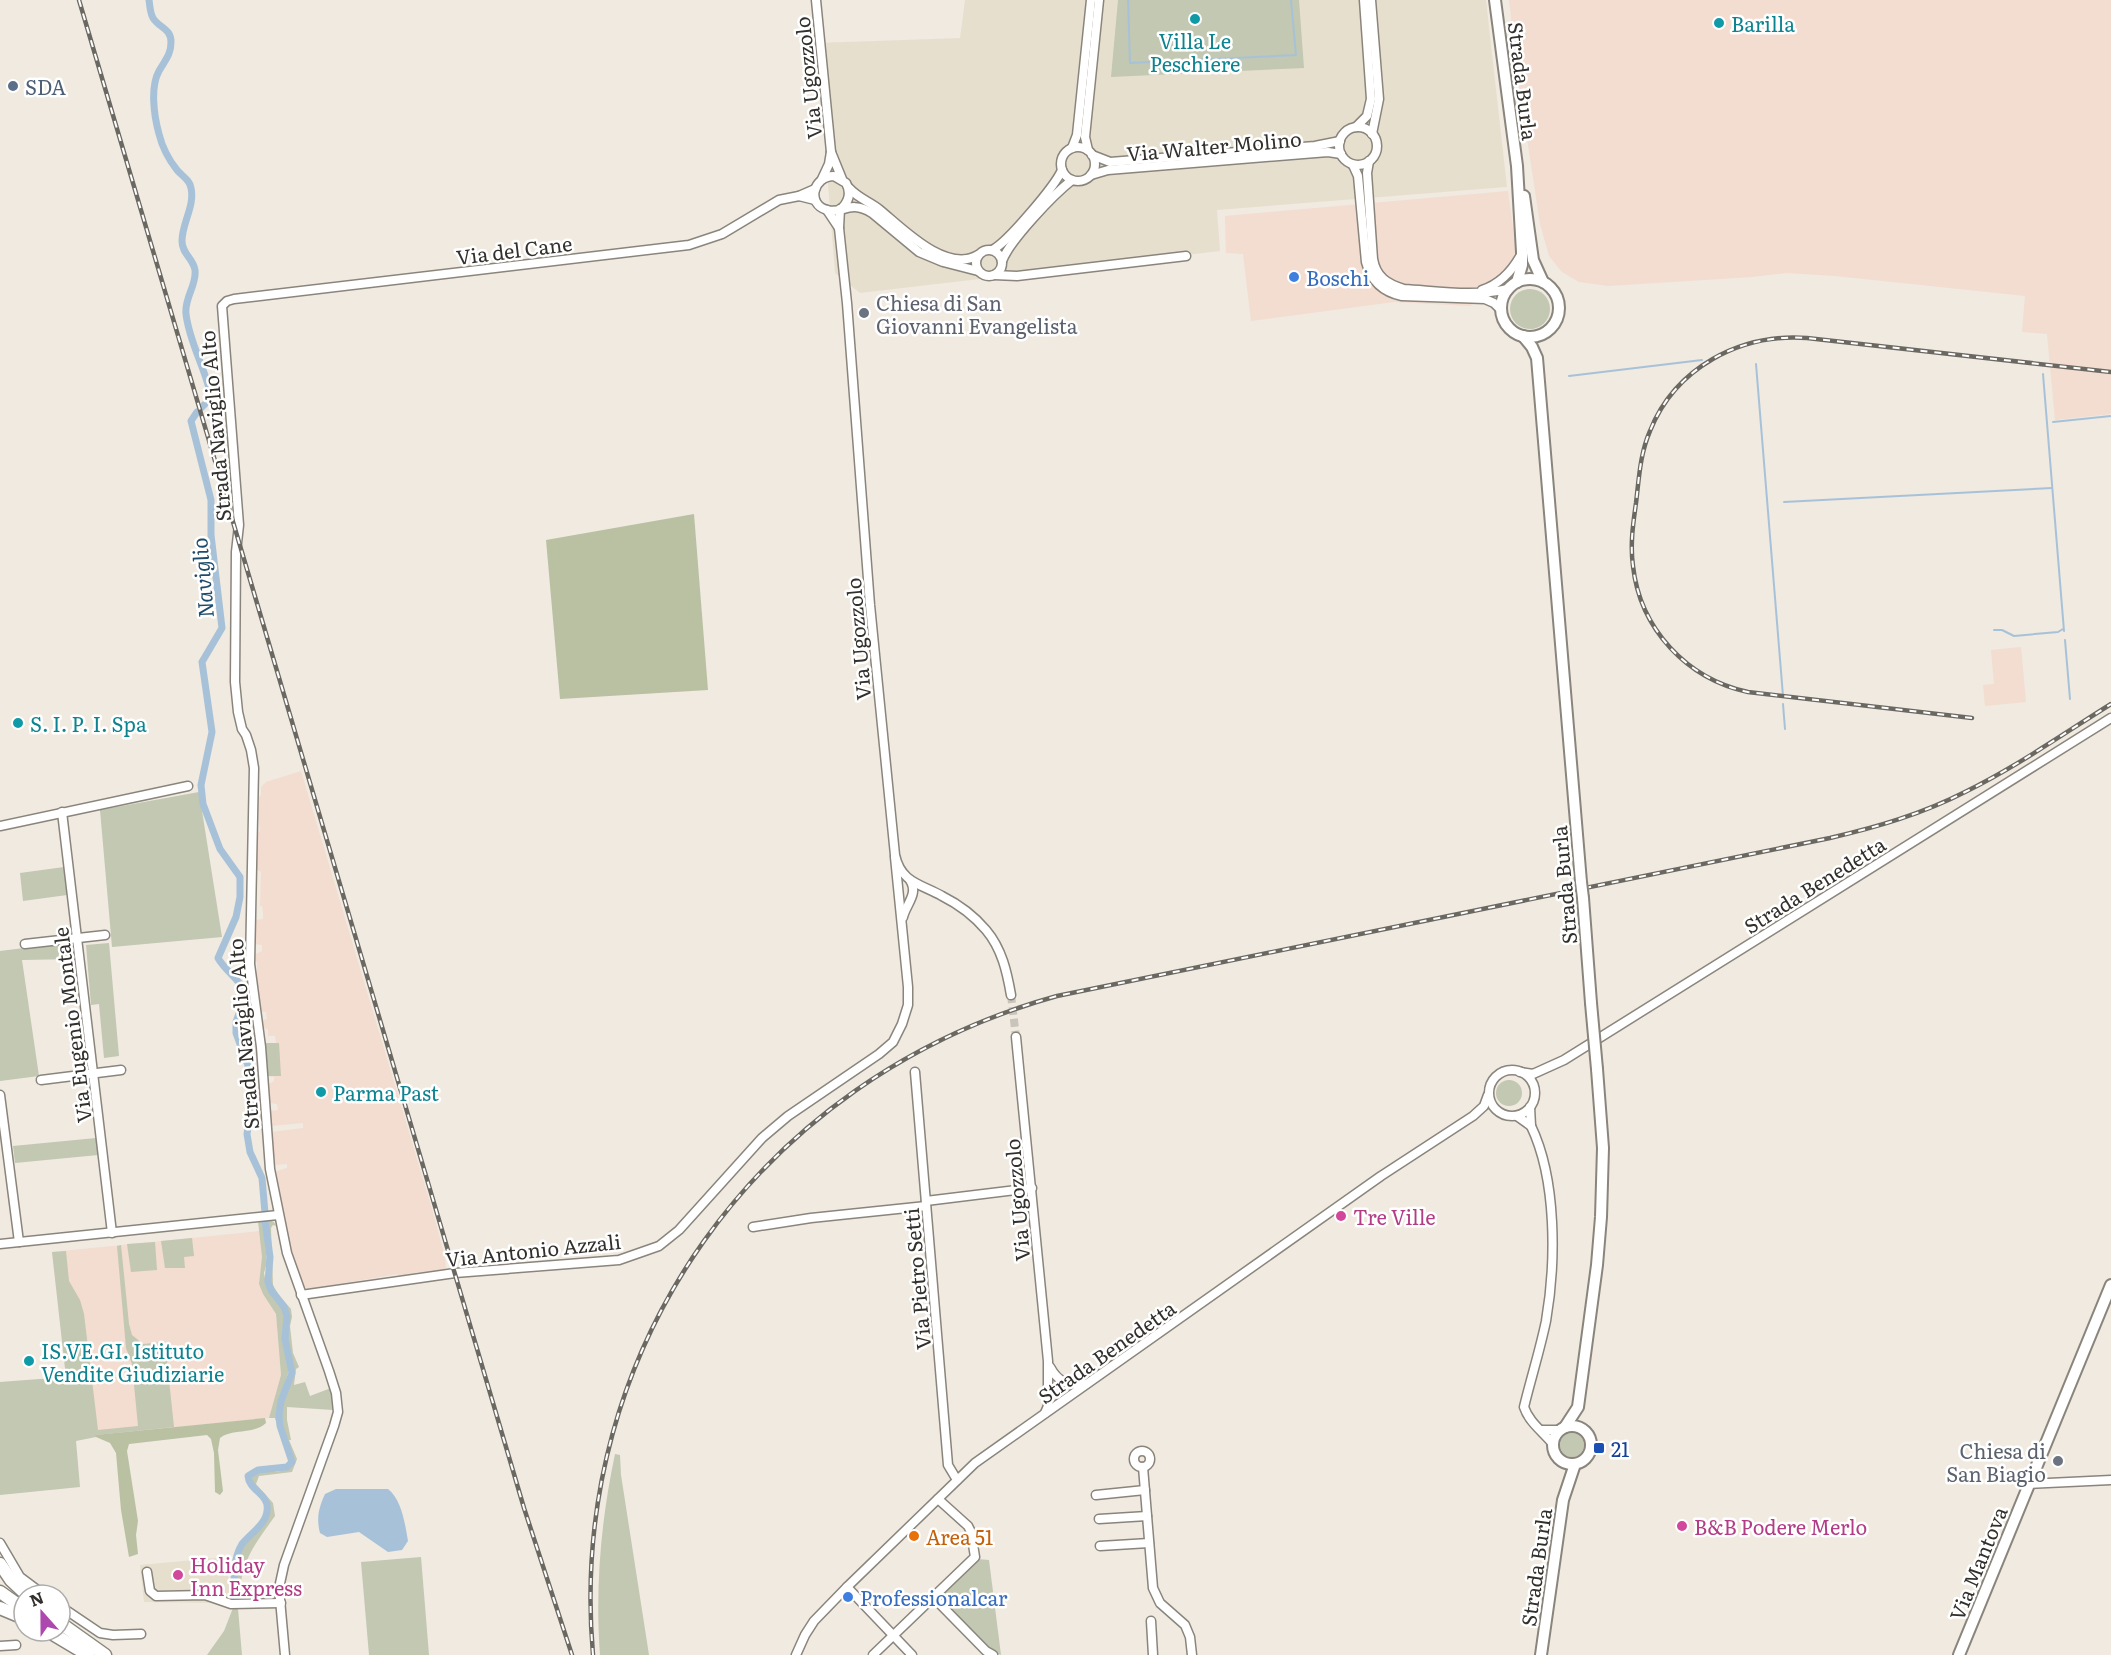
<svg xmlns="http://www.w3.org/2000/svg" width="2111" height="1655" font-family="Literata,serif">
	<rect width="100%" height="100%" fill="#f0eae0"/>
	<g fill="#e7dfce">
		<path d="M965 0H1486L1507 187 1217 210 1220 251 860 293 835 273 817 43 960 38Z"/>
		<path d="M225 1557 233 1608 211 1603 144 1602 140 1565Z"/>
	</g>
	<g fill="#f3dcd0">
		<path d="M1509 0H2111V414L2055 420 2047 334 2022 332 2025 296 1835 276 1786 273 1752 277 1608 286 1579 282 1562 272 1549 256 1540 224 1518 79Z"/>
		<path d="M1508 191 1517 258 1509 280 1470 306 1394 302 1251 321 1243 254 1226 253 1225 216Z"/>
		<path d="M2021 647 2026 702 1985 706 1983 685 1994 684 1991 650Z"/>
		<path d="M301 771 432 1209 445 1257 446 1271 425 1274 419 1272 398 1277V1274L308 1289 302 1285 288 1246 274 1172 287 1168V1164L273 1165 271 1132 303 1128V1123L271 1126V1111L278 1110 277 1104 270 1103 269 1084 274 1081V1077L268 1076 265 1043H276L275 1036H268V1029L263 1028V1020L267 1019 266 1012H261V1005L259 1004 254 973 257 972V962L253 961 254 955 262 951V945L255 944V920L263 919V913L262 906H260L261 872 256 869V833L260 831 257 800 261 795V787L266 782Z"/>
		<path d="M260 1231 262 1260 259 1284 263 1294 276 1314 281 1375 269 1418 73 1437 52 1252Z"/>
	</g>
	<g fill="#c2c8b1">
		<path d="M1118 0H1299L1304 68 1111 77Z"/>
		<circle cx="1530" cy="309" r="20"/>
		<path d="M199 792 222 937 112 947 100 810Z"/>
		<path d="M64 867 67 895 23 901 20 873Z"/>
		<path d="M72 942 76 959 22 960 39 1076 0 1081V951Z"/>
		<path d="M109 943 119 1056 104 1058 99 1004 91 1005 86 945Z"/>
		<path d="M265 1043H279L281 1076H268Z"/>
		<circle cx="1509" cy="1093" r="13"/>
		<path d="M96 1138 98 1155 15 1163 13 1146Z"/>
		<path d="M263 1220 267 1262 264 1273 266 1283 282 1307 285 1315 282 1339 289 1370 279 1403 277 1417 287 1448 283 1445 275 1418H269L281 1375 276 1314 263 1294 259 1284 262 1257 258 1221Z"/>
		<path d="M269 1220 274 1222 276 1226 273 1225 271 1228 273 1285 278 1294 291 1309 292 1317 290 1326 293 1353 299 1367 296 1369 294 1385 305 1382 310 1396 331 1388 333 1410 287 1407V1420L291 1440H289L297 1459 292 1472 259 1476 256 1484 273 1503 275 1516C255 1544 239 1563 240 1599H238C236 1584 234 1566 240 1552 247 1536 273 1524 269 1505 267 1494 255 1488 250 1479 261 1463 287 1481 294 1461L280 1417 284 1399 294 1373 287 1338 289 1317 285 1306 273 1288 270 1279 272 1254 268 1230Z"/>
		<path d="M192 1238 194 1256 184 1257 185 1268H165L161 1241Z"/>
		<path d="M155 1242 157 1270 131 1272 127 1244Z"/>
		<path d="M121 1245 129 1324 132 1335 143 1344 165 1342 174 1427 96 1435V1437L76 1441 80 1487 0 1495V1382L66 1377 52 1252 66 1251 69 1281 80 1300 84 1314 98 1430 138 1426 132 1364 126 1348 117 1246Z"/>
		<circle cx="1572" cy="1445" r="12"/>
		<path d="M615 1454 620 1455 621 1475 649 1655H600C595 1587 601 1520 615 1454Z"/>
		<path d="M421 1557 429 1655H369L361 1562Z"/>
		<path d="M977 1559 989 1560 1001 1655 988 1650 937 1597Z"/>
		<path d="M233 1608 238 1609 242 1655H207L224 1631Z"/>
	</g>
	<g fill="#b9c1a2">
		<path d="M694 514 708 690 560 699 546 540Z"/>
		<path d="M265 1418 266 1423C253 1435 232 1428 220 1438L218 1450 223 1491 220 1495 215 1492 214 1453 211 1439 207 1435 129 1444 127 1451 138 1521 136 1535 138 1554 129 1557 121 1510 116 1453 110 1443 96 1437 95 1435Z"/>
	</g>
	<path fill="#a7c2d8" d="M336 1489H388C402 1500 405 1524 408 1541L402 1550 388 1552 359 1532 327 1537 320 1533C316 1518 319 1507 325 1494Z"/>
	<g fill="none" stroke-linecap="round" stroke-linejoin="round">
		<g stroke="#a7c2d8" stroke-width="2">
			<path d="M1128 0 1130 63 1296 55 1291 0"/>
			<path d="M1756 364 1783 696"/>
			<path d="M2043 374 2064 631"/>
			<path d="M1569 376 1702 360"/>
			<path d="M2053 422 2111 416"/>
			<path d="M1784 502 2052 488"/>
			<path d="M1994 630H2002L2014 636 2058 632 2063 629"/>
			<path d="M2065 640 2070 699"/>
			<path d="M1783 704 1785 729"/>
		</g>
		<g stroke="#a7c2d8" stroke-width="7">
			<path d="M149 0C150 6 150 13 153 18 159 28 171 28 171 42 171 55 165 60 159 71 150 87 154 116 159 134 162 146 169 160 177 170 182 176 190 180 191 188 195 206 182 223 182 241 182 254 193 258 195 270 197 285 184 298 186 314 189 341 204 366 210 392V399L202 407"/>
			<path d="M197 412 191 421 211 500V535L222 628 202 662 212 732 201 785 203 804 220 849 240 877V897L236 917 218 958C224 969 236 977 244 989L241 1008 236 1022V1033L253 1079 252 1100 247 1134 250 1152 262 1178 265 1213"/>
			<path d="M235 1599C234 1581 232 1560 242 1544 250 1534 266 1524 267 1511 270 1494 249 1491 248 1476L258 1470 287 1467 292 1462 280 1426 279 1415 281 1401 292 1373 285 1339 287 1316 284 1307 271 1290 268 1282 270 1257 265 1220"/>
		</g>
		<path stroke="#cac5bc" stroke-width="8" stroke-dasharray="8 4" stroke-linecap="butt" d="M1011 995 1016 1037"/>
		<defs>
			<g id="minor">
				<path d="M816 0 831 152"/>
				<path d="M1371 0 1379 99 1372 134"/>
				<path d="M1356 127 1367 116 1371 99 1364 0"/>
				<circle cx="1358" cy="146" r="19"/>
				<circle cx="1078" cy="164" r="17"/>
				<path d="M1072 148 1077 135 1091 0"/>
				<path d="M1088 150 1085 137 1099 0"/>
				<path d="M1092 155 1110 162 1315 146 1340 141"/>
				<path d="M1369 161 1367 173 1373 259C1376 277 1387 284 1404 289 1438 291 1475 297 1508 289"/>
				<path d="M1353 165 1358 176 1366 262C1371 281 1383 292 1402 296L1485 299 1494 303 1501 310"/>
				<path d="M1091 175 1108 170 1328 152 1341 154"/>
				<path d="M822 179 829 164 831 152 842 179"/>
				<path d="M849 188C859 199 869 201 880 210 902 228 946 274 978 255"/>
				<path d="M815 189 799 196 815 200"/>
				<path d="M842 208C850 200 851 192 846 183L834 176C813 176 806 204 827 210 842 215 849 199 872 213L919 252 943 262 978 271"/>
				<path d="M827 210 839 228 840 209"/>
				<path d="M839 228 847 303 870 605 895 855C901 883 921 884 942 896 958 904 975 917 986 930 1002 949 1007 972 1011 995"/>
				<circle cx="989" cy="263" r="13"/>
				<path d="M992 250C1007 243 1055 186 1062 170"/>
				<path d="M1002 261C1010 240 1053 195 1072 180"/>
				<path d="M994 275 1017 276 1186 256"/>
				<path d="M1482 290C1501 284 1513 270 1522 253"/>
				<path d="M62 812 112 1233"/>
				<path d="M0 826 188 786"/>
				<path d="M903 917C906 904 919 894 910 880"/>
				<path d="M25 944 105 935"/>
				<path d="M1016 1037 1048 1361V1406L1045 1413"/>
				<circle cx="1512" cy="1093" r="23"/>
				<path d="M915 1072 948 1465 957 1480"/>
				<path d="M1520 1072 1533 1074 1564 1060 2111 718"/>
				<path d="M41 1080 121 1070"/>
				<path d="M0 1095 19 1242"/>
				<path d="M1517 1116 1531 1126 1530 1107"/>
				<path d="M1531 1126C1557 1180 1556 1263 1546 1321 1540 1350 1531 1378 1524 1407 1529 1422 1542 1431 1553 1444"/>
				<path d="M926 1201 1032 1188"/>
				<path d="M753 1227 811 1218 926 1206"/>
				<path d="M0 1244 278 1215"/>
				<path d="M301 1295 455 1273 619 1260 659 1246 679 1230 762 1138 788 1116 879 1054 893 1042 902 1024 908 1005V987L895 857"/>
				<path d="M1050 1367C1058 1382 1069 1387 1086 1384"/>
				<path d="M1542 1430H1561"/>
				<circle cx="1142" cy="1459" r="8"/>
				<path d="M1143 1467 1153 1588 1160 1603 1185 1625 1190 1637 1192 1655"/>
				<path d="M2028 1484 2111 1480"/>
				<path d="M1096 1495 1145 1490"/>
				<path d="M1099 1519 1147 1516"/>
				<path d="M0 1543 20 1577 44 1595"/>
				<path d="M1100 1546 1149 1543"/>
				<path d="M147 1572 150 1591 156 1596 205 1595 231 1604 281 1603"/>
				<path d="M847 1587 912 1655"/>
				<path d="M933 1597 986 1651 993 1655"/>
				<path d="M60 1606 100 1633 113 1635 141 1634"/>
				<path d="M1151 1621 1153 1655"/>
				<path d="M0 1646 16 1645"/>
				<path d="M285 1655 279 1588 284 1565 334 1426 338 1412 336 1393 329 1371 287 1253 270 1169 261 1047 250 964 254 768 251 750 246 735 242 729 238 712 235 682 236 552 239 525 222 306 227 301 234 299 689 245 722 234 779 200 799 196"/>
				<path d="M796 1655 805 1635 814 1621 847 1587 975 1463 1381 1176 1473 1116 1484 1106 1488 1095"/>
				<path d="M873 1655 975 1557 971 1532 968 1526 938 1499"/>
			</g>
			<g id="major">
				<path d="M1495 0 1517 166 1522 252V265L1517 282"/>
				<path d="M1524 196 1533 260 1543 282"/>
				<circle cx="1530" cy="308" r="29"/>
				<path d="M1523 336 1532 347 1537 358 1581 882"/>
				<path d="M1583 898 1591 1003"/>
				<circle cx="1572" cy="1445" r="19"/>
				<path d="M1565 1427 1578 1407 1597 1265 1601 1217 1603 1148 1597 1069"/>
				<path d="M1541 1655 1563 1500 1575 1464"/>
				<path d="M1959 1655 2111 1285"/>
			</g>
			<g id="highway">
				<path d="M0 1564 11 1580 27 1595"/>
				<path d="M0 1592 24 1609"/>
				<path d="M0 1608 24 1618"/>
				<path d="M60 1623 105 1655"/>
				<path d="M48 1631 88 1655"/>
			</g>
		</defs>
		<use href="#minor" stroke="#8a857c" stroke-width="11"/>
		<use href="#major" stroke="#8a857c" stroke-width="14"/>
		<use href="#highway" stroke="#8a857c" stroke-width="15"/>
		<use href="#minor" stroke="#fff" stroke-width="8"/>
		<use href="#major" stroke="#fff" stroke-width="10"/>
		<use href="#highway" stroke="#fff" stroke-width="12"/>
		<defs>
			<g id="rail">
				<path d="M79 0 524 1508 572 1655"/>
				<path d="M1972 718 1748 692C1687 679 1640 629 1633 566 1630 545 1633 524 1636 503 1639 478 1640 454 1650 431 1675 368 1740 333 1807 338L2111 372"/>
				<path d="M593 1655C566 1348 761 1078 1057 996L1830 838C1877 827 1922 814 1965 792 2016 767 2063 734 2111 704"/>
			</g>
		</defs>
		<use href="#rail" stroke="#6b6862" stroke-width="4.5"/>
		<use href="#rail" stroke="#fff" stroke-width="2" stroke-dasharray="7" stroke-linecap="butt"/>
		<defs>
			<g id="major-bridge">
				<path d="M1581 882 1583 898"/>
				<path d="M1591 1003 1597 1069"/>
			</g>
		</defs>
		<use href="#major-bridge" stroke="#8a857c" stroke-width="14" stroke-linecap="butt"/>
		<use href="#major-bridge" stroke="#fff" stroke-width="10"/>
	</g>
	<g fill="#0f9aa8" stroke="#fff" stroke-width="2">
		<circle cx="1195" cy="19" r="6"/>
		<circle cx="1719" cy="23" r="6"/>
		<circle cx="18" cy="723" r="6"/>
		<circle cx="321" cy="1092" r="6"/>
		<circle cx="29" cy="1361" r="6"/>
	</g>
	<circle fill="#5c6f8a" stroke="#fff" stroke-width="2" cx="13" cy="86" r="6"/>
	<g fill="#3f7fe0" stroke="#fff" stroke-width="2">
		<circle cx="1294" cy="277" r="6"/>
		<circle cx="848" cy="1597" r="6"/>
	</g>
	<g fill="#6b7280" stroke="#fff" stroke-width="2">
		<circle cx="864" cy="313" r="6"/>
		<circle cx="2058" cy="1461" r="6"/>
	</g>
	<g fill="#d1479c" stroke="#fff" stroke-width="2">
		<circle cx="1341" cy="1216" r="6"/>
		<circle cx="1682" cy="1526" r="6"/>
		<circle cx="178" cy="1575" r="6"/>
	</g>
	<rect fill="#1a4fb4" stroke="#fff" stroke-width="2" x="1593" y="1442" width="12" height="12" rx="3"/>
	<circle fill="#e8710a" stroke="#fff" stroke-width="2" cx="914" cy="1536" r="6"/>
	<g text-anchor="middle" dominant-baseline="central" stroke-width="5" stroke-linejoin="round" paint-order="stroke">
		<g font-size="20" fill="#0d838f" stroke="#fff" text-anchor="start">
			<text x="1731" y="23">Barilla</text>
			<text x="1195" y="40" text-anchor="middle">Villa Le<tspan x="1195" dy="23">Peschiere</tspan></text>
			<text x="30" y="723">S. I. P. I. Spa</text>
			<text x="333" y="1092">Parma Past</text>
			<text x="41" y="1350">IS.VE.GI. Istituto<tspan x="41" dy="23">Vendite Giudiziarie</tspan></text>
		</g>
		<g font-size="20" fill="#32302c" stroke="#fff">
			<text transform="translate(807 78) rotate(-96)">Via Ugozzolo</text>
			<text transform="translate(1524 81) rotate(83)">Strada Burla</text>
			<text transform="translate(1214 145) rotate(-5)">Via Walter Molino</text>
			<text transform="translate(514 249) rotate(-7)">Via del Cane</text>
			<text transform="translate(214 426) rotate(-95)">Strada Naviglio Alto</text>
			<text transform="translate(857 639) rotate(-95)">Via Ugozzolo</text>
			<text transform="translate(1814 884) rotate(-32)">Strada Benedetta</text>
			<text transform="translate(1563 885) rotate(-95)">Strada Burla</text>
			<text transform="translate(71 1025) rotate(-97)">Via Eugenio Montale</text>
			<text transform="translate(242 1034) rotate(-95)">Strada Naviglio Alto</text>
			<text transform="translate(1016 1200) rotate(-95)">Via Ugozzolo</text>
			<text transform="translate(533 1249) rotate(-6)">Via Antonio Azzali</text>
			<text transform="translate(916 1279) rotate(-95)">Via Pietro Setti</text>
			<text transform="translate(1106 1351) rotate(-35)">Strada Benedetta</text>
			<text transform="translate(1977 1563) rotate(-68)">Via Mantova</text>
			<text transform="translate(1535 1567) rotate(-82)">Strada Burla</text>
		</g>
		<g font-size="20" fill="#4e5e75" stroke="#fff" text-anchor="start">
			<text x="25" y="86">SDA</text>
		</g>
		<g font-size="20" fill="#366cbe" stroke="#fff" text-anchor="start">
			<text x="1306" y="277">Boschi</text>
			<text x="860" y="1597">Professionalcar</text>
		</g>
		<g font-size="20" fill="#5b616d" stroke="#fff" text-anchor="start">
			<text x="876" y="302">Chiesa di San<tspan x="876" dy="23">Giovanni Evangelista</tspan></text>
			<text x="2046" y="1450" text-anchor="end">Chiesa di<tspan x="2046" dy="23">San Biagio</tspan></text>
		</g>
		<g font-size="20" fill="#b23c85" stroke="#fff" text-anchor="start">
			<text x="1353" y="1216">Tre Ville</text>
			<text x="1694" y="1526">B&amp;B Podere Merlo</text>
			<text x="190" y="1564">Holiday<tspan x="190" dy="23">Inn Express</tspan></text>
		</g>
		<g font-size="20" fill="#164399" stroke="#fff" text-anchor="start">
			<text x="1611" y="1448">21</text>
		</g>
		<g font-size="20" fill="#c56008" stroke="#fff" text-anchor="start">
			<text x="926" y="1536">Area 51</text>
		</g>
		<g font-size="21" font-style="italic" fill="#1e4b6b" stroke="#fff">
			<text transform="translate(201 578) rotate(-95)">Naviglio</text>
		</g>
	</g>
	<g transform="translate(42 1613) rotate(339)"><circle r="28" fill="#ffffff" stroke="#adacab" stroke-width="1.5"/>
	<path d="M0-4.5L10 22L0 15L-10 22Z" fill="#ac48ae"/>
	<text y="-9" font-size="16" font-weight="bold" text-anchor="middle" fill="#32302c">N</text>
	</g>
</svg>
